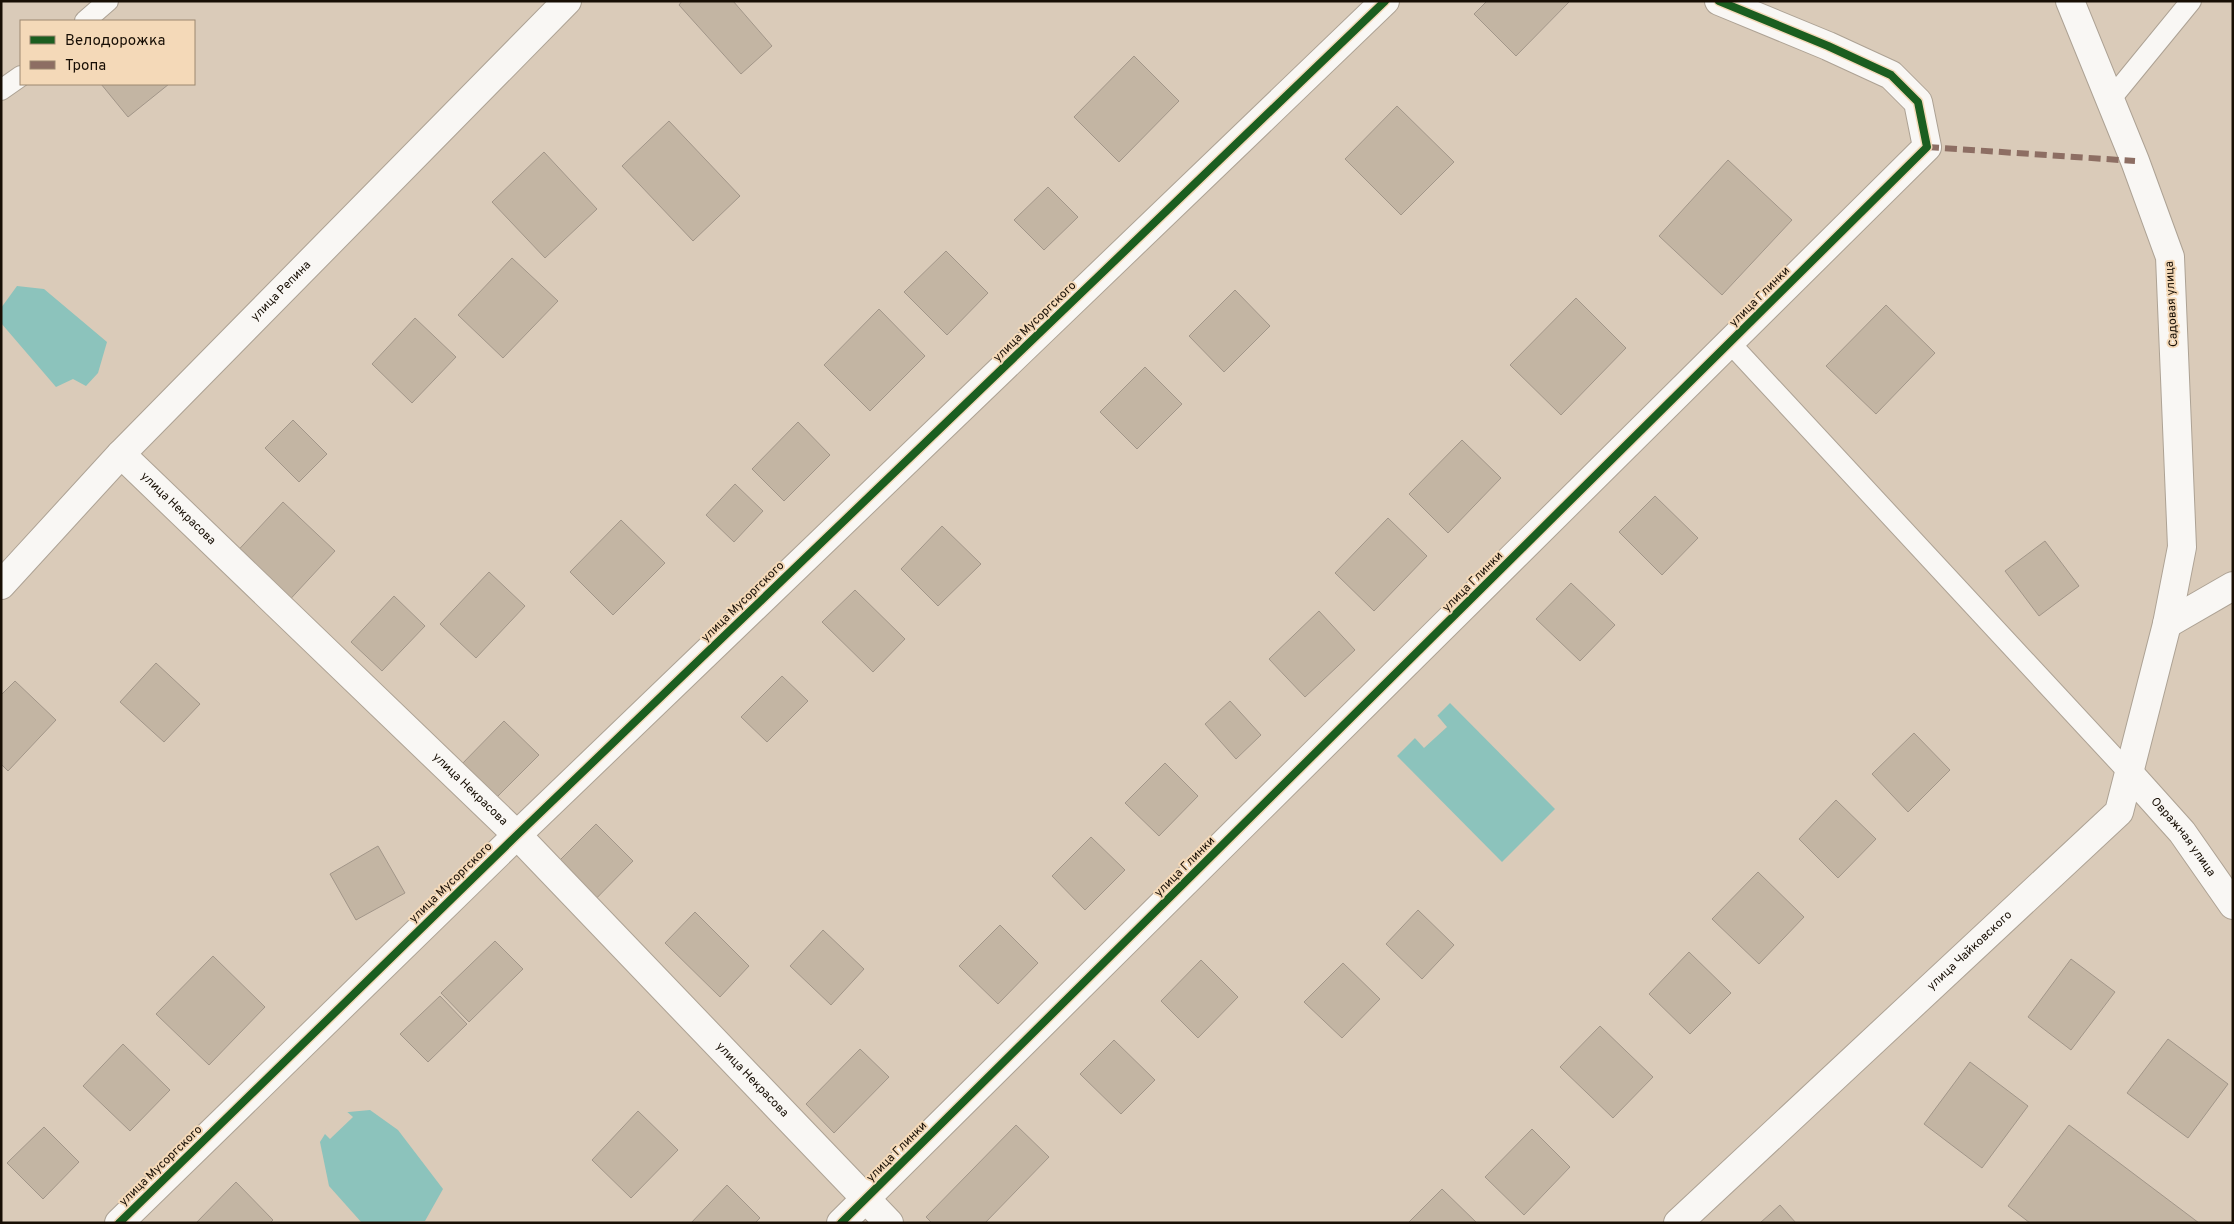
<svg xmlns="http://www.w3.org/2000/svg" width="2234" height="1224" font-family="Overpass,sans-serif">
	<rect width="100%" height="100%" fill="#dacbb9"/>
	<g fill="#8cc3bc">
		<path d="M17 286 44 289 107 342 98 373 86 386 73 379 56 387 1 323V308Z"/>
		<path d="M1450 703 1555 809 1502 862 1397 756Z"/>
		<path d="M370 1110 398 1130 443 1189 425 1221 362 1223 329 1186 320 1142 338 1113Z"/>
	</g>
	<g fill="#dacbb9">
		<path d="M1436 714 1447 727 1424 748 1413 736Z"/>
		<path d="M345 1110 353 1117 330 1139 323 1132 337 1111Z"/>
	</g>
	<g fill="#c3b5a3" stroke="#a29689">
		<path d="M682 1H733L772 46 741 74 679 5Z"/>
		<path d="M1487 1H1570L1516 56 1474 14Z"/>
		<path d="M1134 56 1179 101 1119 162 1074 117Z"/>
		<path d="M101 84H169L128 117Z"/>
		<path d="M1397 106 1454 162 1401 215 1345 159Z"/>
		<path d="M669 121 740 196 693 241 622 166Z"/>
		<path d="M544 152 597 209 545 258 492 202Z"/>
		<path d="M1728 160 1792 220 1722 295 1659 236Z"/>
		<path d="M1048 187 1078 217 1044 250 1014 220Z"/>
		<path d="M946 251 988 293 947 335 904 292Z"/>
		<path d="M512 258 558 301 503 358 458 315Z"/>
		<path d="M1235 290 1270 326 1224 372 1189 336Z"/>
		<path d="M1576 298 1626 348 1561 415 1510 365Z"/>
		<path d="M1886 305 1935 353 1876 414 1826 366Z"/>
		<path d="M879 309 925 356 870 411 824 365Z"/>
		<path d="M415 318 456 357 412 403 372 364Z"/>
		<path d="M1145 367 1182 404 1137 449 1100 412Z"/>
		<path d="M293 420 327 454 299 482 265 448Z"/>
		<path d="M798 422 830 455 784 501 752 469Z"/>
		<path d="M1462 440 1501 478 1448 533 1409 494Z"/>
		<path d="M735 484 763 511 734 542 706 515Z"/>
		<path d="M1655 496 1698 538 1662 575 1619 532Z"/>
		<path d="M283 502 335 551 283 607 231 558Z"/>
		<path d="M1388 518 1427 556 1374 611 1335 573Z"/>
		<path d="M621 520 665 563 613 615 570 572Z"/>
		<path d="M942 526 981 564 938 606 901 569Z"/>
		<path d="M2045 541 2079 586 2039 616 2005 571Z"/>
		<path d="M489 572 525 606 476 658 440 624Z"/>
		<path d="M1571 583 1615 625 1580 661 1536 619Z"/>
		<path d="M855 590 905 639 873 672 822 622Z"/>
		<path d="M394 596 425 626 382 671 351 642Z"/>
		<path d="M1319 611 1355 650 1305 697 1269 659Z"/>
		<path d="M156 663 200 704 164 742 120 702Z"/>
		<path d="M782 676 808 701 767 742 741 717Z"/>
		<path d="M15 681 56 720 8 771 1 764V695Z"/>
		<path d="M1230 701 1261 735 1236 759 1205 724Z"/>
		<path d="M504 721 539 755 493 801 459 767Z"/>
		<path d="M1914 733 1950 770 1908 812 1872 774Z"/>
		<path d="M1165 763 1198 796 1159 836 1125 803Z"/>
		<path d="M1836 800 1876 839 1838 878 1799 839Z"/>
		<path d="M596 824 633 861 583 912 545 875Z"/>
		<path d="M1091 837 1125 870 1085 910 1052 876Z"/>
		<path d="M378 846 405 893 356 920 330 874Z"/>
		<path d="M1758 872 1804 917 1759 964 1712 919Z"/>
		<path d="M1418 910 1454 945 1422 979 1386 944Z"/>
		<path d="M695 912 749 966 720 997 665 943Z"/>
		<path d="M1000 925 1038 963 998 1004 959 966Z"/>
		<path d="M823 930 864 969 831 1005 790 966Z"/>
		<path d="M495 941 523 969 469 1022 441 993Z"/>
		<path d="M1689 952 1731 993 1690 1034 1649 994Z"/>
		<path d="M213 956 265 1007 209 1065 156 1014Z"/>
		<path d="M2071 959 2115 992 2071 1050 2028 1017Z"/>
		<path d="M1201 960 1238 997 1198 1038 1161 1001Z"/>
		<path d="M1343 963 1380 999 1342 1038 1304 1002Z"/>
		<path d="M440 996 467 1024 428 1062 400 1034Z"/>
		<path d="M1600 1026 1653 1077 1613 1118 1560 1067Z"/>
		<path d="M2168 1039 2228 1084 2188 1138 2127 1093Z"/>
		<path d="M1114 1040 1155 1080 1121 1114 1080 1074Z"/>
		<path d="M123 1044 170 1090 130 1131 83 1086Z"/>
		<path d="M860 1049 889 1077 834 1133 806 1104Z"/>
		<path d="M1970 1062 2028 1106 1982 1168 1924 1124Z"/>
		<path d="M638 1111 678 1150 631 1198 592 1160Z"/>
		<path d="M1016 1125 1049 1157 985 1223H932L926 1217Z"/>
		<path d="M2069 1125 2199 1223H2030L2008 1206Z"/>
		<path d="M44 1127 79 1162 43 1199 7 1163Z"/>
		<path d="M1532 1129 1570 1167 1524 1215 1485 1177Z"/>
		<path d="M236 1182 273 1220 270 1223H196Z"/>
		<path d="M727 1185 760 1218 755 1223H691Z"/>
		<path d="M1442 1189 1477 1223H1408Z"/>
		<path d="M1780 1205 1796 1223H1760Z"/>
	</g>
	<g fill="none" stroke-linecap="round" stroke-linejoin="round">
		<defs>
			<g id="service">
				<path d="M85 21 108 1"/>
				<path d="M1 90 21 76"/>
				<path d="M2110 100 2191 1"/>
				<path d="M1730 343 2129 773"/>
			</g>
			<g id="minor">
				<path id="s1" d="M121 454 517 835 889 1223"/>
				<path id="s2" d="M1 585 121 454 567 1"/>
				<path d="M2167 624 2233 586"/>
				<path id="s3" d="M2129 773 2182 832 2233 905"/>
				<path d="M119 1223 517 835 1385 1"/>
				<path d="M841 1223 1927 147 1918 102 1891 75 1828 46 1719 1"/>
				<path id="s4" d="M1678 1223 2119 812 2167 624 2182 547 2170 257 2135 161 2070 1"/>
			</g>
		</defs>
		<use href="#service" stroke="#ada294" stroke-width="22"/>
		<use href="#minor" stroke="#ada294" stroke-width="30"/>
		<use href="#service" stroke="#f9f7f4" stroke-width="20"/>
		<use href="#minor" stroke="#f9f7f4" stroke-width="28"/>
		<path stroke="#8d6e63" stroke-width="6" stroke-dasharray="12 6" stroke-linecap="butt" d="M1927 147 2135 161"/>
		<defs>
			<g id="cycleway">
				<path d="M119 1223 517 835 1385 1"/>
				<path d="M841 1223 1927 147 1918 102 1891 75 1828 46 1719 1"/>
			</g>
		</defs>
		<use href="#cycleway" stroke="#f4d9b8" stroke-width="11"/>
		<use href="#cycleway" stroke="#1b5e20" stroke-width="8"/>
	</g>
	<g text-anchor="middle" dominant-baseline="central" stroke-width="4" stroke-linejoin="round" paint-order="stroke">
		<g font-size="12" fill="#170e04" stroke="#f4d9b8">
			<text stroke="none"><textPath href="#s2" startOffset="406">улица Репина</textPath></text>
			<text transform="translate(1760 297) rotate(-45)">улица Глинки</text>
			<text transform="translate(2172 304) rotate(-93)">Садовая улица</text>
			<text transform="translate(1035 322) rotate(-44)">улица Мусоргского</text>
			<text stroke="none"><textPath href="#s1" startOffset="79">улица Некрасова</textPath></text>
			<text transform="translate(1473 582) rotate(-45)">улица Глинки</text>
			<text transform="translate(743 602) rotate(-44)">улица Мусоргского</text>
			<text stroke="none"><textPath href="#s1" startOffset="484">улица Некрасова</textPath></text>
			<text stroke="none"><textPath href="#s3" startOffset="84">Овражная улица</textPath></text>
			<text transform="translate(1185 867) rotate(-45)">улица Глинки</text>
			<text transform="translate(451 883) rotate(-44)">улица Мусоргского</text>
			<text stroke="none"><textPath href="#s4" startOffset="399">улица Чайковского</textPath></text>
			<text stroke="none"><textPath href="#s1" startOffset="889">улица Некрасова</textPath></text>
			<text transform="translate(897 1152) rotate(-45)">улица Глинки</text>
			<text transform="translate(161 1166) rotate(-44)">улица Мусоргского</text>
		</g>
	</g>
	<rect width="2234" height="1224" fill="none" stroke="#170e04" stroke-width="5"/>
	<rect x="20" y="20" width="175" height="65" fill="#f4d9b8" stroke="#9c8870"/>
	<rect x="30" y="36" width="25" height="8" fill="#1b5e20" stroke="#9c8870"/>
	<text x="65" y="45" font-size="15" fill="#170e04">Велодорожка</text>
	<rect x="30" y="61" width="25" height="8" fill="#8d6e63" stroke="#9c8870"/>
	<text x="65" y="70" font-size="15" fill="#170e04">Тропа</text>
</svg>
